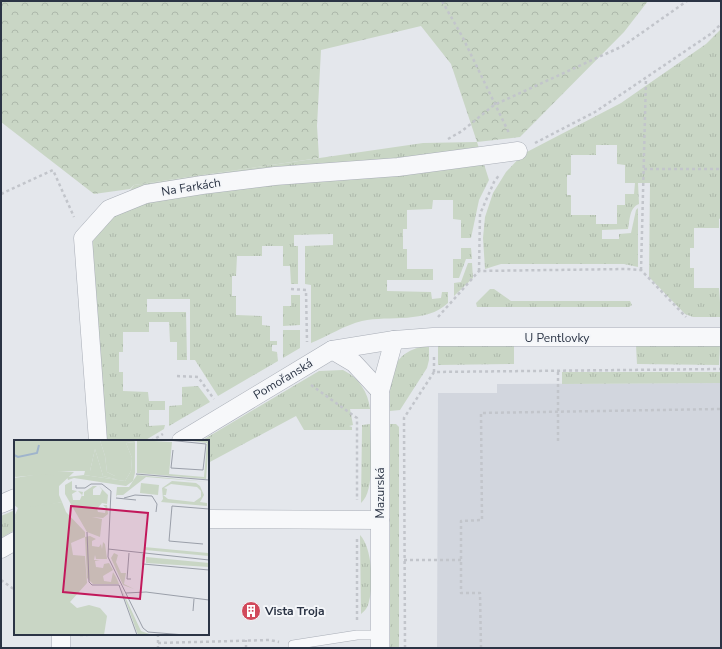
<svg xmlns="http://www.w3.org/2000/svg" width="722" height="649" font-family="'Nunito Sans',sans-serif">
	<defs>
		<pattern id="grass-tufts" width="24" height="20" patternUnits="userSpaceOnUse"><rect width="24" height="20" fill="#c9d6c5"/><path d="M3 7l-1-3M5 7V3M7 7l1-3M15 17l-1-3M17 17v-4M19 17l1-3" fill="none" stroke="#adb8ab"/></pattern>
		<pattern id="forest-crowns" width="20" height="18" patternUnits="userSpaceOnUse"><rect width="20" height="18" fill="#c9d6c5"/><path d="M2 6a3 3 0 1 1 6 0M12 15a3 3 0 1 1 6 0" fill="none" stroke="#adb8ab"/></pattern>
	</defs>
	<rect width="100%" height="100%" fill="#e4e7ec"/>
	<path fill="#d2d6de" d="M721 383V648H437L438 393H497V384Z"/>
	<g fill="url(#grass-tufts)" fill-rule="evenodd">
		<path d="M721 29V218L719 219V228H694V248H690V268H694V288H719L721 317H693L685 314 649 277 650 183H638L639 204C629 208 630 220 628 229L602 230V239H619V234L631 233 636 210 638 208V267L624 264H501L485 269 483 238 485 217 493 193 506 172 523 154 621 103 706 44ZM596 145H617V164L625 165V183H635L634 194H625V205H617V224H596V215H571V195H567V175H571V155H596Z"/>
		<path d="M477 142 489 180 479 200 471 238H461V220L453 219V200H433L432 209 407 210V229H403V249H407V269H433V280H387V291L431 292 432 299 441 298 442 292H448V303C426 324 390 315 362 321 345 325 328 336 311 343V285L305 284V246L333 245V234L294 235V246H298V284H291L290 266H283V246H262V256H237L236 276H232V296H236V315L262 316V325L270 326V341H277V345H272V351L277 352 278 361 218 396 195 360H190V299H147V312H186L187 360H177V342H170L169 322H149V332H123V352H119V372H123V391L148 392 149 401H165V410H149V426L165 425 164 429 144 441H105L90 245 134 185 423 143Z"/>
		<path d="M461 248H471L472 259H466L459 278H453V259H461Z"/>
		<path d="M468 263H472L473 278 454 296V283L461 282Z"/>
		<path d="M490 289H494L511 301H630L632 305 629 307H477L476 303Z"/>
		<path d="M291 295H300V325L283 326V306H291Z"/>
		<path d="M283 330H300V348L283 358Z"/>
		<path d="M429 345V360L427 368 400 410 390 411C390 377 388 352 429 345Z"/>
		<path d="M514 345V364L438 365V346Z"/>
		<path d="M636 345H720L719 365 637 364Z"/>
		<path d="M343 370C359 378 368 392 370 409H350L353 425 349 426 352 427V430H304L296 416 208 463V441H201L319 371Z"/>
		<path d="M562 372H721V383L562 384Z"/>
		<path d="M198 386 210 402 169 426V406L182 405V387Z"/>
		<path d="M370 424C370 443 376 491 361 503L362 428V425Z"/>
		<path d="M390 424H396L399 427V648H390Z"/>
		<path d="M15 510V530L1 538V516Z"/>
		<path d="M360 535C372 547 374 586 369 601 368 607 365 611 361 614Z"/>
	</g>
	<path fill="url(#forest-crowns)" d="M1 1H648L624 32 520 137 477 142 451 64 421 26 321 50 317 126 319 158 134 185 130 189 94 194 1 122Z"/>
	<g fill="none" stroke-linecap="round" stroke-linejoin="round">
		<defs>
			<path id="lane" d="M293 648V645L357 635H380"/>
			<g id="street">
				<path d="M332 350 354 363 380 391"/>
				<path d="M98 441 83 238 109 209 146 194 202 185 275 176 398 167 518 151"/>
				<path d="M181 441 332 350 394 340 433 337H721"/>
				<path d="M1 504 15 498"/>
				<path d="M208 519 380 520"/>
				<path d="M1 549 15 541"/>
				<path d="M61 634V648"/>
				<path d="M380 648V391L394 340"/>
			</g>
		</defs>
		<use href="#lane" stroke="#a9aeb7" stroke-width="10"/>
		<use href="#street" stroke="#a9aeb7" stroke-width="19"/>
		<g stroke="#c2c5cb" stroke-width="2.5" stroke-dasharray="3 3" stroke-linecap="butt">
			<path d="M442 1 462 36 509 133"/>
			<path d="M448 139 462 131 494 105 623 46 687 1"/>
			<path d="M535 143 595 112 712 33 721 24"/>
			<path d="M644 169H721"/>
			<path d="M1 194 53 170 74 217"/>
			<path d="M641 270 646 78"/>
			<path d="M479 271 480 214 494 182 500 174"/>
			<path d="M291 289 306 290 307 342"/>
			<path d="M438 317 479 271 626 269 641 270 686 317"/>
			<path d="M434 357V372"/>
			<path d="M558 372V441"/>
			<path d="M177 376 198 377 214 399"/>
			<path d="M311 385 357 418V500"/>
			<path d="M151 441 163 434"/>
			<path d="M404 560H461"/>
			<path d="M1 580 15 590"/>
			<path d="M357 620V539"/>
			<path d="M158 634V648"/>
			<path d="M80 635 152 634"/>
			<path d="M158 643 270 640 279 642"/>
			<path d="M246 648V640"/>
			<path d="M405 648 404 418 434 372 721 369"/>
			<path d="M481 648 480 593H461V521L482 520 481 413 721 409"/>
		</g>
		<use href="#lane" stroke="#f7f8fa" stroke-width="9"/>
		<use href="#street" stroke="#f7f8fa" stroke-width="18"/>
	</g>
	<defs>
		<symbol id="building-disc" viewBox="-11 -11 22 22"><circle r="9.5" fill="#d1495b" stroke="#f4f6f9"/><path d="M-4-6H4V6H1V3H-1V6H-4ZM-2.5-4.3h1.7v1.8h-1.7ZM.8-4.3h1.7v1.8H.8ZM-2.5-1h1.7V.8h-1.7ZM.8-1h1.7V.8H.8Z" fill="#fff"/></symbol>
	</defs>
	<g fill-rule="evenodd">
		<use href="#building-disc" x="240" y="600" width="22" height="22"/>
	</g>
	<g text-anchor="middle" dominant-baseline="central" stroke-width="4" stroke-linejoin="round" paint-order="stroke">
		<g font-size="12" fill="#2b3445" stroke="#f4f6f9">
			<text transform="translate(191 187) rotate(-9)">Na Farkách</text>
			<text x="557" y="338">U Pentlovky</text>
			<text transform="translate(283 379) rotate(-31)">Pomořanská</text>
			<text transform="translate(380 493) rotate(-90)">Mazurská</text>
		</g>
		<g font-size="12" font-weight="bold" fill="#2b3445" stroke="#f4f6f9" text-anchor="start">
			<text x="265" y="611">Vista Troja</text>
		</g>
	</g>
	<g transform="translate(14 440)">
		<rect width="195" height="195" fill="#e4e7ec"/>
		<path d="M86 0H120L121 2 112 3 118 18 117 31 111 41 70 35 71 31H76L81 9 89 36 101 39V36L93 32 91 16ZM123 0 158 2 155 34 190 37 193 3 172 0 195 1 192 39 123 33ZM45 31 60 32 45 46V55L48 62 16 69 4 85 0 77 4 68 0 65V38ZM123 35 195 42 132 37 109 55H103L102 57 103 47H115ZM58 41V50L63 51 58 54 59 60H66L68 55 64 51 69 52 68 56H70V52L79 46H83L79 49V55H86L88 50 85 46 94 55 93 64 88 63 83 69 84 72 91 73 92 68 89 65H93L94 74 89 78 78 77 88 79 86 97 73 92 51 54V45ZM76 96 82 99 78 101V106L85 107 87 104 88 109 89 102 91 104 93 119H82L81 115 80 120H86L81 121 82 127 89 128 90 124 95 123 99 130 89 136 90 141 97 142 99 132 102 137 100 139 102 137 105 144H79L73 138 71 97ZM195 102V116L131 110 130 107 194 113ZM100 113 104 115 102 122 107 133H112L110 144 120 149 109 145 97 118ZM132 117 195 123V127L132 123ZM107 148 127 191 138 195H124Z" fill="#c9d6c5"/>
		<path d="M0 0H86L91 16 93 32 101 36V39L89 36 81 9 76 31H45L40 36 34 34 2 37 0 36ZM129 0 132 8 129 9V17L132 19 129 21 130 27 124 32V1ZM121 2V33L119 41 112 46 60 38 54 40 53 37 70 35 111 41 117 31 118 18 112 3ZM48 62 52 72 71 92V97L57 103 59 115 71 116 73 143 56 162 63 168 75 165 86 168 93 176 90 195H0V77L4 84 16 67Z" fill="#c9d6c5"/>
		<path d="M158 41 182 43 186 46 190 55 186 62 193 63V66L147 62 149 59 148 48ZM157 44 183 47 187 51V57L180 62 154 59 149 55H152L153 49 150 48ZM127 43 145 45 144 55 126 53Z" fill="#c9d6c5" fill-rule="evenodd"/>
		<path fill="none" stroke="#9fb4cc" stroke-width="2" d="M0 15 4 17 23 13 25 5"/>
		<path fill="none" stroke="#9a9fa9" stroke-width="1" d="M154 0 192 4 189 30 157 28 159 10M122 34 195 40M62 45V48H71L77 44H88L97 51 94 117 129 188 134 192 171 195M102 58 122 60M110 58 121 55 138 56 143 64 142 72M73 92 75 142 78 145H105L123 195M189 104 155 101 158 66 195 69M94 109 195 120M115 113 113 139H117M129 114V124L195 130M112 153 132 152 195 160M179 171 180 159"/>
		<path fill="#c2185b" fill-opacity="0.15" stroke="#c2185b" stroke-width="2" d="M57 66 134 73 126 159 49 152Z"/>
		<rect width="195" height="195" fill="none" stroke="#2b3445" stroke-width="2"/>
	</g>
	<rect width="722" height="649" fill="none" stroke="#2b3445" stroke-width="4"/>
</svg>
